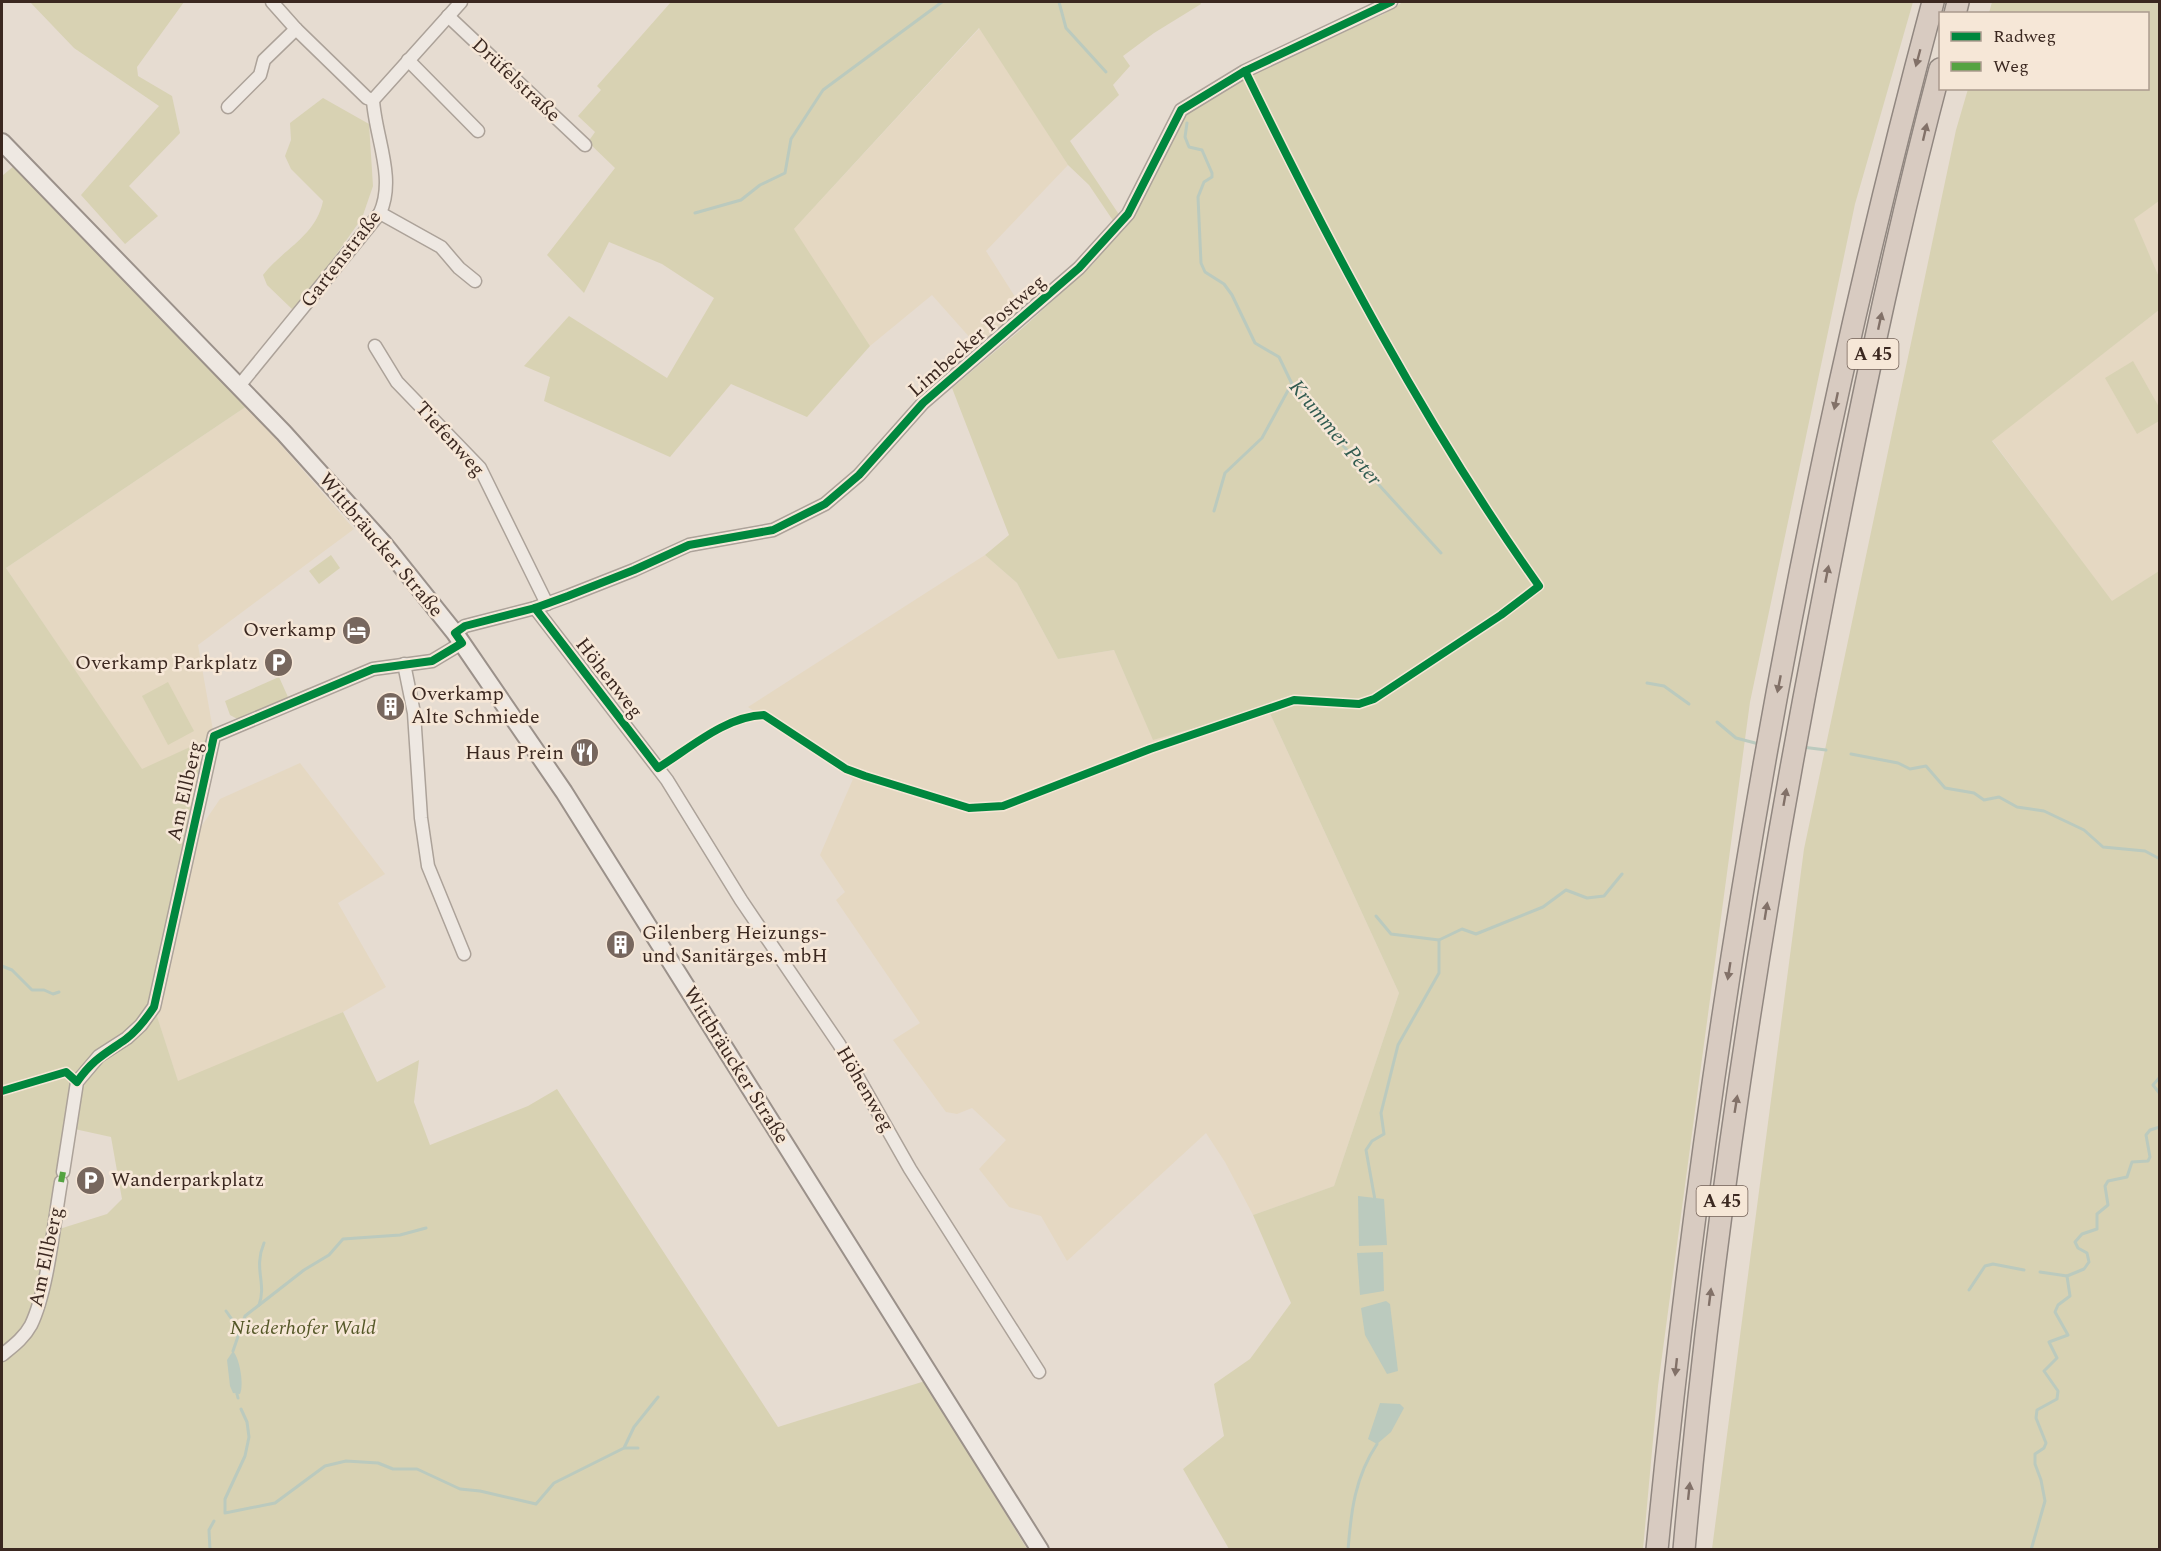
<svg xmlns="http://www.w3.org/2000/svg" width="2161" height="1551" font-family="Spectral,serif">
	<rect width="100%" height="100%" fill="#e6dcd1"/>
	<g fill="#e5d8c2">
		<path d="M980 28 1068 165 986 251 1024 311 980 349 932 295 870 346 793 230Z"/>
		<path d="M2159 201V277L2133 218Z"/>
		<path d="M2159 310V571L2112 602 1992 440Z"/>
		<path d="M247 406 354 529 198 645 214 736 142 770 6 568Z"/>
		<path d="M985 555 1017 583 1058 659 1114 650 1153 739 1267 707 1399 993 1334 1186 1253 1215 1225 1162 1206 1133 1067 1261 1041 1216 1009 1207 979 1169 1006 1140 972 1108 957 1114 946 1112 893 1040 920 1023 836 900 845 892 820 855 853 779 748 707Z"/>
		<path d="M300 763 385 874 338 903 386 987 343 1012 178 1082 154 1007 190 843 220 799Z"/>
	</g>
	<g fill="#d8d2b3" fill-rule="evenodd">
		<path d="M30 2H184L137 67 138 76 172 96 180 133 129 186 158 216 125 244 81 195 159 106 74 48Z"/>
		<path d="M671 2H1200L1201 4 1154 33 1123 56 1130 66 1113 85 1119 95 1070 141 1120 216 1114 222 1089 185 1068 165 979 28 794 229 870 346 807 417 731 384 670 457 544 401 550 377 524 366 569 316 667 378 714 298 662 264 609 242 584 293 547 255 615 168 588 142 595 132 578 116 601 90 597 86Z"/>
		<path d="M1403 2H1913L1855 204 1750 702 1658 1386 1643 1549H1229L1183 1469 1224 1436 1214 1384 1250 1359 1291 1303 1253 1215 1334 1186 1399 993 1267 707 1153 740 1114 650 1058 659 1017 583 985 555 1009 535 952 388 1025 326 1093 264 1131 214 1183 111 1245 73 1382 15Z"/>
		<path d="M1992 2H2159V201L2134 219 2159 277V310L1992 441 2112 601 2159 571V1549H1712L1804 849 1956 130 1968 89 2148 88V14L1989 13Z"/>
		<path d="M323 98 369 124 373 186 362 218 302 303 292 309 267 285 263 275C283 249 316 236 323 201L291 169 285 156 291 140 290 123Z"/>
		<path d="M15 165 247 406 6 568 142 769 214 736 154 1007 178 1081 343 1012 377 1082 419 1060 414 1102 430 1145 528 1106 557 1089 778 1427 925 1381 1027 1549H2V176ZM70 1128 111 1137 122 1199 107 1214 53 1231Z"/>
		<path d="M2133 361 2159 407V421L2137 434 2105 378Z"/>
		<path d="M331 555 340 568 319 584 309 571Z"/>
		<path d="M279 677 288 697 308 688 307 693 241 721 230 715 225 701Z"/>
		<path d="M168 682 194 731 168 745 142 696Z"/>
	</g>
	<g fill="#bbcabe">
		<path d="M1358 1196 1384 1199 1387 1245 1359 1246Z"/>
		<path d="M1383 1252 1384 1291 1360 1295 1357 1253Z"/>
		<path d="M1386 1301 1390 1304 1398 1371 1387 1374 1365 1335 1361 1308Z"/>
		<path d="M233 1351C240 1359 244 1385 240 1394L233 1393 230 1386 227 1360Z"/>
		<path d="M1380 1403 1400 1404 1404 1408 1391 1432 1377 1444 1368 1439Z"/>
	</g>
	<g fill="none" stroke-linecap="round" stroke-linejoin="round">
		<g stroke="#bbcabe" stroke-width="3">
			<path d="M1059 2 1066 28 1106 72"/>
			<path d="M1187 123 1185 137 1189 147 1202 150 1212 173V177L1204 182 1198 197 1201 263 1205 272 1224 284 1232 295 1255 343 1279 357 1292 384 1322 414 1327 428 1441 553"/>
			<path d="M695 213 741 200 760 185 785 173 791 139 823 90 942 2"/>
			<path d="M1214 511 1225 473 1262 438 1291 385"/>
			<path d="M1647 683 1664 686 1689 704"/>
			<path d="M1717 722 1736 738 1759 744"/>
			<path d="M1802 747 1826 750"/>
			<path d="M1851 754 1898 763 1910 769 1926 766 1945 788 1974 793 1984 800 1999 797 2017 807 2044 811 2084 830 2103 847 2145 851 2160 859"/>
			<path d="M1376 916 1391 934 1439 940"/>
			<path d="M2 966 12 970 32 990H44L53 994 59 992"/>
			<path d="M2160 1077 2153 1085 2160 1094"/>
			<path d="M1375 1200 1366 1150 1372 1141 1384 1134 1381 1113 1398 1045 1439 973V940L1462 929 1476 934 1543 907 1566 890 1587 898 1604 896 1622 874"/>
			<path d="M2040 1272 2067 1276"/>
			<path d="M1969 1290 1985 1266 1993 1264 2024 1270"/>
			<path d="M259 1305C267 1283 253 1269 264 1243"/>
			<path d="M226 1311 236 1325 237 1332"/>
			<path d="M233 1351 245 1316 304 1270 329 1255 343 1239 400 1235 426 1228"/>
			<path d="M237 1394 238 1398"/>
			<path d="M241 1409 247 1422 249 1437 245 1456 225 1499V1513L275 1503 325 1466 346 1461 378 1463 393 1469H417L460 1489 480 1491 536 1504 554 1483 624 1448 634 1427 658 1397"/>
			<path d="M625 1448H638"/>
			<path d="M210 1550 209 1530 214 1521"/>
			<path d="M1348 1550C1351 1511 1355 1477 1377 1444"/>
			<path d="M2031 1550 2045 1501 2041 1480 2035 1464V1454L2044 1448 2046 1443 2036 1418 2037 1410 2057 1399 2058 1391 2044 1371 2057 1358 2049 1342 2068 1335 2055 1312 2058 1305 2070 1296 2067 1276 2084 1269 2089 1262 2087 1253 2078 1248 2075 1242 2082 1234 2097 1229V1214L2108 1205 2105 1186 2108 1181 2127 1177 2132 1162 2148 1161 2150 1157 2146 1135 2150 1130 2160 1127"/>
		</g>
		<defs>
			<g id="minor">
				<path d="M272 2 296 29 367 98 373 100"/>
				<path d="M448 16 585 145"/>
				<path d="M408 60 478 131"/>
				<path d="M228 107 260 75 264 60 296 29"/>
				<path d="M380 213 441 247 459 268 475 281"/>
				<path d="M375 346 397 382 480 468 547 604"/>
				<path d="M239 386 380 213C396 178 375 136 373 100L461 2"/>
				<path d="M535 608 667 780 741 900 839 1044 910 1169 1039 1372"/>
				<path d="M455 633 465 626 535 608 568 596 634 570 689 545 773 530 825 504 859 475 923 403 1079 268 1128 214 1181 110 1245 71 1391 2"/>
				<path d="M404 664 414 713 421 818 428 866 464 954"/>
				<path d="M63 1172 77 1082 99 1056 127 1038 141 1025 154 1007 214 736 373 669 432 661 462 643"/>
				<path d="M2 1355C13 1346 24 1338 31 1325 48 1290 54 1222 61 1182"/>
			</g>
			<path id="secondary" d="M2 142 284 433 383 543 455 633 564 792 1040 1550"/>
			<g id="motorway">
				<path d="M1955 14 1958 2"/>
				<path d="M1657 1550C1708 1027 1797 509 1933 2"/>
				<path d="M1684 1550C1711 1241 1758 934 1817 630 1853 442 1891 254 1940 69"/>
			</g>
		</defs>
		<use href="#minor" stroke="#aca299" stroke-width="15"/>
		<use href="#secondary" stroke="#9b918a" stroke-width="20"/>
		<use href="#motorway" stroke="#918780" stroke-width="24"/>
		<use href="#minor" stroke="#eee8e2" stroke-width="12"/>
		<use href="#secondary" stroke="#eee8e2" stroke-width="16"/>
		<use href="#motorway" stroke="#d8cbc1" stroke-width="21"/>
		<path stroke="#54a341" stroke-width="6" stroke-dasharray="12 6" stroke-linecap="butt" d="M61 1182 63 1172"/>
		<defs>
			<g id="cycleway">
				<path d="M535 608 658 768C690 748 726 716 764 715L846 769 865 776 969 808 1003 806 1150 749 1294 700 1359 704 1374 699 1501 615 1539 586C1424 424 1332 249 1245 71"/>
				<path d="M2 1091 66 1072 77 1082C93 1059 105 1054 126 1039 138 1030 146 1019 154 1007L214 736 373 669 432 661 462 643 455 633 465 626 535 608 568 596 634 570 689 545 773 530 825 504 859 475 923 403 1079 268 1128 214 1181 110 1245 71 1391 2"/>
			</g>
		</defs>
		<use href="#cycleway" stroke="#f6e7d7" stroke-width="11"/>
		<use href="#cycleway" stroke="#00873e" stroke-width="8"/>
	</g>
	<defs><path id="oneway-solid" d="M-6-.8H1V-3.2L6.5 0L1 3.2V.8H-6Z" transform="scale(1.5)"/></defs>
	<g fill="#827168">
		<use href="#oneway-solid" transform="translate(1918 58) rotate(105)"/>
		<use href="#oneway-solid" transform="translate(1925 132) rotate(-77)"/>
		<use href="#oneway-solid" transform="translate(1880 321) rotate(-78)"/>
		<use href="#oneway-solid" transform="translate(1836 401) rotate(102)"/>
		<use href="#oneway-solid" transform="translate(1827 574) rotate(-79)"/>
		<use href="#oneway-solid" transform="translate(1779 684) rotate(101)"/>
		<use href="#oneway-solid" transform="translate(1785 797) rotate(-80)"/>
		<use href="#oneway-solid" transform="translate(1766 911) rotate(-81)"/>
		<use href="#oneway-solid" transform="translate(1729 971) rotate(99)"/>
		<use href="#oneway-solid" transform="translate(1736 1104) rotate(-81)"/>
		<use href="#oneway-solid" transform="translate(1710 1297) rotate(-83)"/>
		<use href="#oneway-solid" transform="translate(1676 1367) rotate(96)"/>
		<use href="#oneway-solid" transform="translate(1689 1491) rotate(-84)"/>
	</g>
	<defs>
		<symbol id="hotel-disc" viewBox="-11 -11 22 22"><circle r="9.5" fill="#77675e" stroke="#f6e7d7"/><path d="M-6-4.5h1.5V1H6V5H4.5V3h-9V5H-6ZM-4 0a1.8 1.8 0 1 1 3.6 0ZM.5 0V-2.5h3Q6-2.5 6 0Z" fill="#fff"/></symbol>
		<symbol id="parking-disc" viewBox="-11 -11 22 22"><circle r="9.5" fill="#77675e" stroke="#f6e7d7"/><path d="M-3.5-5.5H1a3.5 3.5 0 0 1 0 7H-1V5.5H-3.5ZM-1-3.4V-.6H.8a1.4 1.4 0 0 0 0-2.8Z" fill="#fff"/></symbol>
		<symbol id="building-disc" viewBox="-11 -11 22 22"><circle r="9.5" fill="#77675e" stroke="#f6e7d7"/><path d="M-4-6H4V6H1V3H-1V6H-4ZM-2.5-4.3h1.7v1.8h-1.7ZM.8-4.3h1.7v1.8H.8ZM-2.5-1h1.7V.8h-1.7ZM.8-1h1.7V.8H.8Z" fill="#fff"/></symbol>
		<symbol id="restaurant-disc" viewBox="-11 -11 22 22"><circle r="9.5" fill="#77675e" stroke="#f6e7d7"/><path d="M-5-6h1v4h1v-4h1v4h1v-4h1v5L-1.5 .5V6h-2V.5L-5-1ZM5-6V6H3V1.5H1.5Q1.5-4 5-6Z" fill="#fff"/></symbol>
	</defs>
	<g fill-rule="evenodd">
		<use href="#hotel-disc" x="340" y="614" width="33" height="33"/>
		<use href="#parking-disc" x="262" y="646" width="33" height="33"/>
		<use href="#building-disc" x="374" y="690" width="33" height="33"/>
		<use href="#restaurant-disc" x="568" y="736" width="33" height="33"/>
		<use href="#building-disc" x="604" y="928" width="33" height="33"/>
		<use href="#parking-disc" x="74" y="1164" width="33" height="33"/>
	</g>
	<g text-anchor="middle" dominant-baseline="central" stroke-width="5" stroke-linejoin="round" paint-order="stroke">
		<g fill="#f6e7d7" stroke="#736157" stroke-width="1.5">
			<rect x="1847.5" y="339" width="51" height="30" rx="4.5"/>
			<rect x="1696.5" y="1186" width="51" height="30" rx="4.5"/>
		</g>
		<g font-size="18" font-weight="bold" fill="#3b2820">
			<text x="1873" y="354">A 45</text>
			<text x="1722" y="1201">A 45</text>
		</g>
		<g font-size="20" fill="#3b2820" stroke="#f6e7d7">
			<text transform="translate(516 80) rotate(43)">Drüfelstraße</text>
			<text transform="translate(341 259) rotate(-52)">Gartenstraße</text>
			<text transform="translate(977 336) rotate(-41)">Limbecker Postweg</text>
			<text transform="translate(450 439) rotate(48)">Tiefenweg</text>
			<text transform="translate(381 545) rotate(50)">Wittbräucker Straße</text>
			<text transform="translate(609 678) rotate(52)">Höhenweg</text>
			<text transform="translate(185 791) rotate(-77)">Am Ellberg</text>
			<text transform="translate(736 1065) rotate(58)">Wittbräucker Straße</text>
			<text transform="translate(865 1089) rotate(60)">Höhenweg</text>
			<text transform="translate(46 1257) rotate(-78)">Am Ellberg</text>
		</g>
		<g font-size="20" fill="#3b2820" stroke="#f6e7d7" text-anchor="end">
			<text x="336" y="630">Overkamp</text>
			<text x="258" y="663">Overkamp Parkplatz</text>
			<text x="411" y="694" text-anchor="start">Overkamp<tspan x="411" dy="23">Alte Schmiede</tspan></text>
			<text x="564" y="753">Haus Prein</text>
			<text x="642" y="933" text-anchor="start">Gilenberg Heizungs-<tspan x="642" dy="23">und Sanitärges. mbH</tspan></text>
			<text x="111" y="1180" text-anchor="start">Wanderparkplatz</text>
		</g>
		<g font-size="20" font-style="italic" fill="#545727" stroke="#f6e7d7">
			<text x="303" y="1328">Niederhofer Wald</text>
		</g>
		<g font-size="21" font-style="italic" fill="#305b50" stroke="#f6e7d7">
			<text transform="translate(1335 433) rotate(50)">Krummer Peter</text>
		</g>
	</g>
	<rect width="2161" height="1551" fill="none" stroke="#3b2820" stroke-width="6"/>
	<rect x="1939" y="12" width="210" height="78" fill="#f6e7d7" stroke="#ab9b8e" stroke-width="1.5"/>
	<rect x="1951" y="32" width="30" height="9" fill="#00873e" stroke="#ab9b8e" stroke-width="1.5"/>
	<text x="1993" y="42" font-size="18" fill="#3b2820">Radweg</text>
	<rect x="1951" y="62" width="30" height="9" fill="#54a341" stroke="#ab9b8e" stroke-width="1.5"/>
	<text x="1993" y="72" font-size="18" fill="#3b2820">Weg</text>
</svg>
